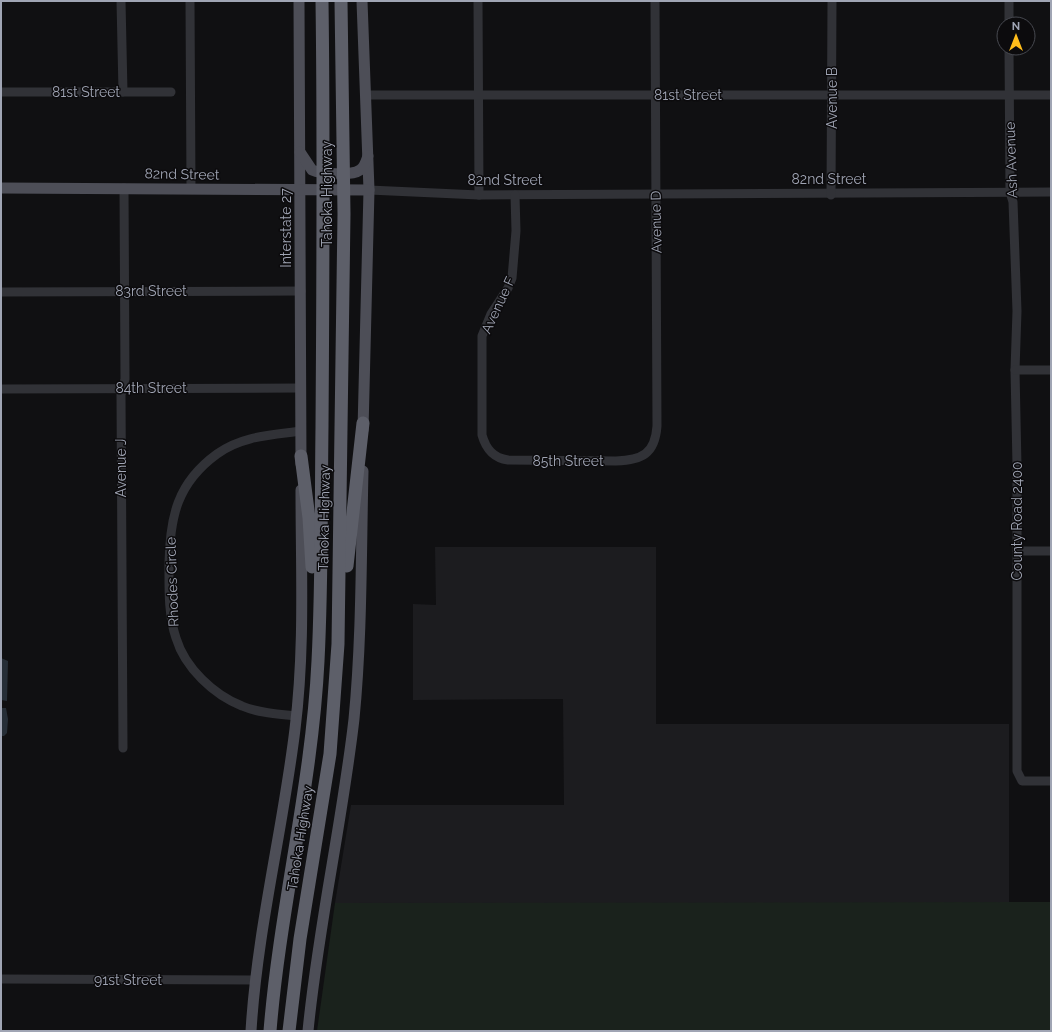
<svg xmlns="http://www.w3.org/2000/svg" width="1052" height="1032" font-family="Raleway,sans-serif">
	<rect width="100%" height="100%" fill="#101012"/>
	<path fill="#1c1c1f" d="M435 547H656V724H1009V903H335L351 805H564L563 699 413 700V604L436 605Z"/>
	<path fill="#1a221c" d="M1051 902V1031H317L335 903Z"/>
	<g fill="#262e37">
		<path d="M1 658 8 661 7 701 1 700Z"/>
		<path d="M1 708H6L8 719 7 733 4 736H1Z"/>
	</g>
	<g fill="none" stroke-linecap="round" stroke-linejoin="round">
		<g stroke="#313237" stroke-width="9">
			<path d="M121 1 123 92"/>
			<path d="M190 1 191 189"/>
			<path d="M478 1 479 195"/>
			<path d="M1009 1V24"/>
			<path d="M1009 48 1010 192 1013 202 1017 311 1015 370 1017 466V771L1022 781H1051"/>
			<path d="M1 92H171"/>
			<path d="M366 95H1051"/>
			<path d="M369 190 479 195 1051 192"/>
			<path d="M515 195 516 231 512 278 508 288 491 314 482 336V435C486 449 493 458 508 460L616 461C642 460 655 454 657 426L655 1"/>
			<path d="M831 195 832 1"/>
			<path d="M1 292 301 291"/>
			<path d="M1015 370H1051"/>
			<path d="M1 389 301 388"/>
			<path d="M1017 551H1051"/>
			<path d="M296 716C279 714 258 713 242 706 214 695 185 668 176 638 168 615 169 587 169 563 170 517 177 483 217 454 241 436 272 435 301 431"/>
			<path d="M123 748 121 395 125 379 124 188"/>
			<path d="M1 979 256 980"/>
		</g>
		<g stroke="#4d4e57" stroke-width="11">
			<path d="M299 1 301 464"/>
			<path d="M362 1 369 190 363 430"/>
			<path d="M300 152 312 170C321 174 352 176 360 170 365 167 366 161 368 156"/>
			<path d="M1 188 369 190"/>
			<path d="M251 1031C257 930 283 829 295 729 305 649 301 569 301 490"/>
			<path d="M308 1031C318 927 342 824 354 719 362 637 361 554 363 471"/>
		</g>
		<g stroke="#5d5f69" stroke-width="13">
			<path d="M301 456 309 518 312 567"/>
			<path d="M347 566 363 423"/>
			<path d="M270 1031C280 907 312 785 318 661 322 583 321 505 322 427 323 285 324 143 322 1"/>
			<path d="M289 1031 300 939 330 754 338 644 344 214 341 1"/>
		</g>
	</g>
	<g text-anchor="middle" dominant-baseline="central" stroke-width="3" stroke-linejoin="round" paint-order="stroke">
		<g font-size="14" fill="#a0a5b4" stroke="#0c0b0d">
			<text x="86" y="92">81st Street</text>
			<text x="688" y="95">81st Street</text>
			<text transform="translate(832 98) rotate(-90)">Avenue B</text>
			<text transform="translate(1011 160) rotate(-92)">Ash Avenue</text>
			<text transform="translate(182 174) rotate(1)">82nd Street</text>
			<text x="829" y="179">82nd Street</text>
			<text x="505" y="180">82nd Street</text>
			<text transform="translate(327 194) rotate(-90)">Tahoka Highway</text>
			<text transform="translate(656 222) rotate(-91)">Avenue D</text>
			<text transform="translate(286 228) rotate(-90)">Interstate 27</text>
			<text x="151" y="291">83rd Street</text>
			<text transform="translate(498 305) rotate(-65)">Avenue F</text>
			<text x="151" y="388">84th Street</text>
			<text x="568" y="461">85th Street</text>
			<text transform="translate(121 468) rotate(-90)">Avenue J</text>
			<text transform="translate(324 518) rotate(-89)">Tahoka Highway</text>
			<text transform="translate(1017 521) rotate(-90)">County Road 2400</text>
			<text transform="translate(172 582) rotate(-92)">Rhodes Circle</text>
			<text transform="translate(300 838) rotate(-81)">Tahoka Highway</text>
			<text x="128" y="980">91st Street</text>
		</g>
	</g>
	<rect width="1052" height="1032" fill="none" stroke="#a0a5b4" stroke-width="4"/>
	<g transform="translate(1016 36)"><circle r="19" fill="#0c0b0d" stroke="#474950"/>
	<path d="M0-3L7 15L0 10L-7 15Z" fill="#ffbd1b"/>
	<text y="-6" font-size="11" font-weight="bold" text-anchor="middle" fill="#a0a5b4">N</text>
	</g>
</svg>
